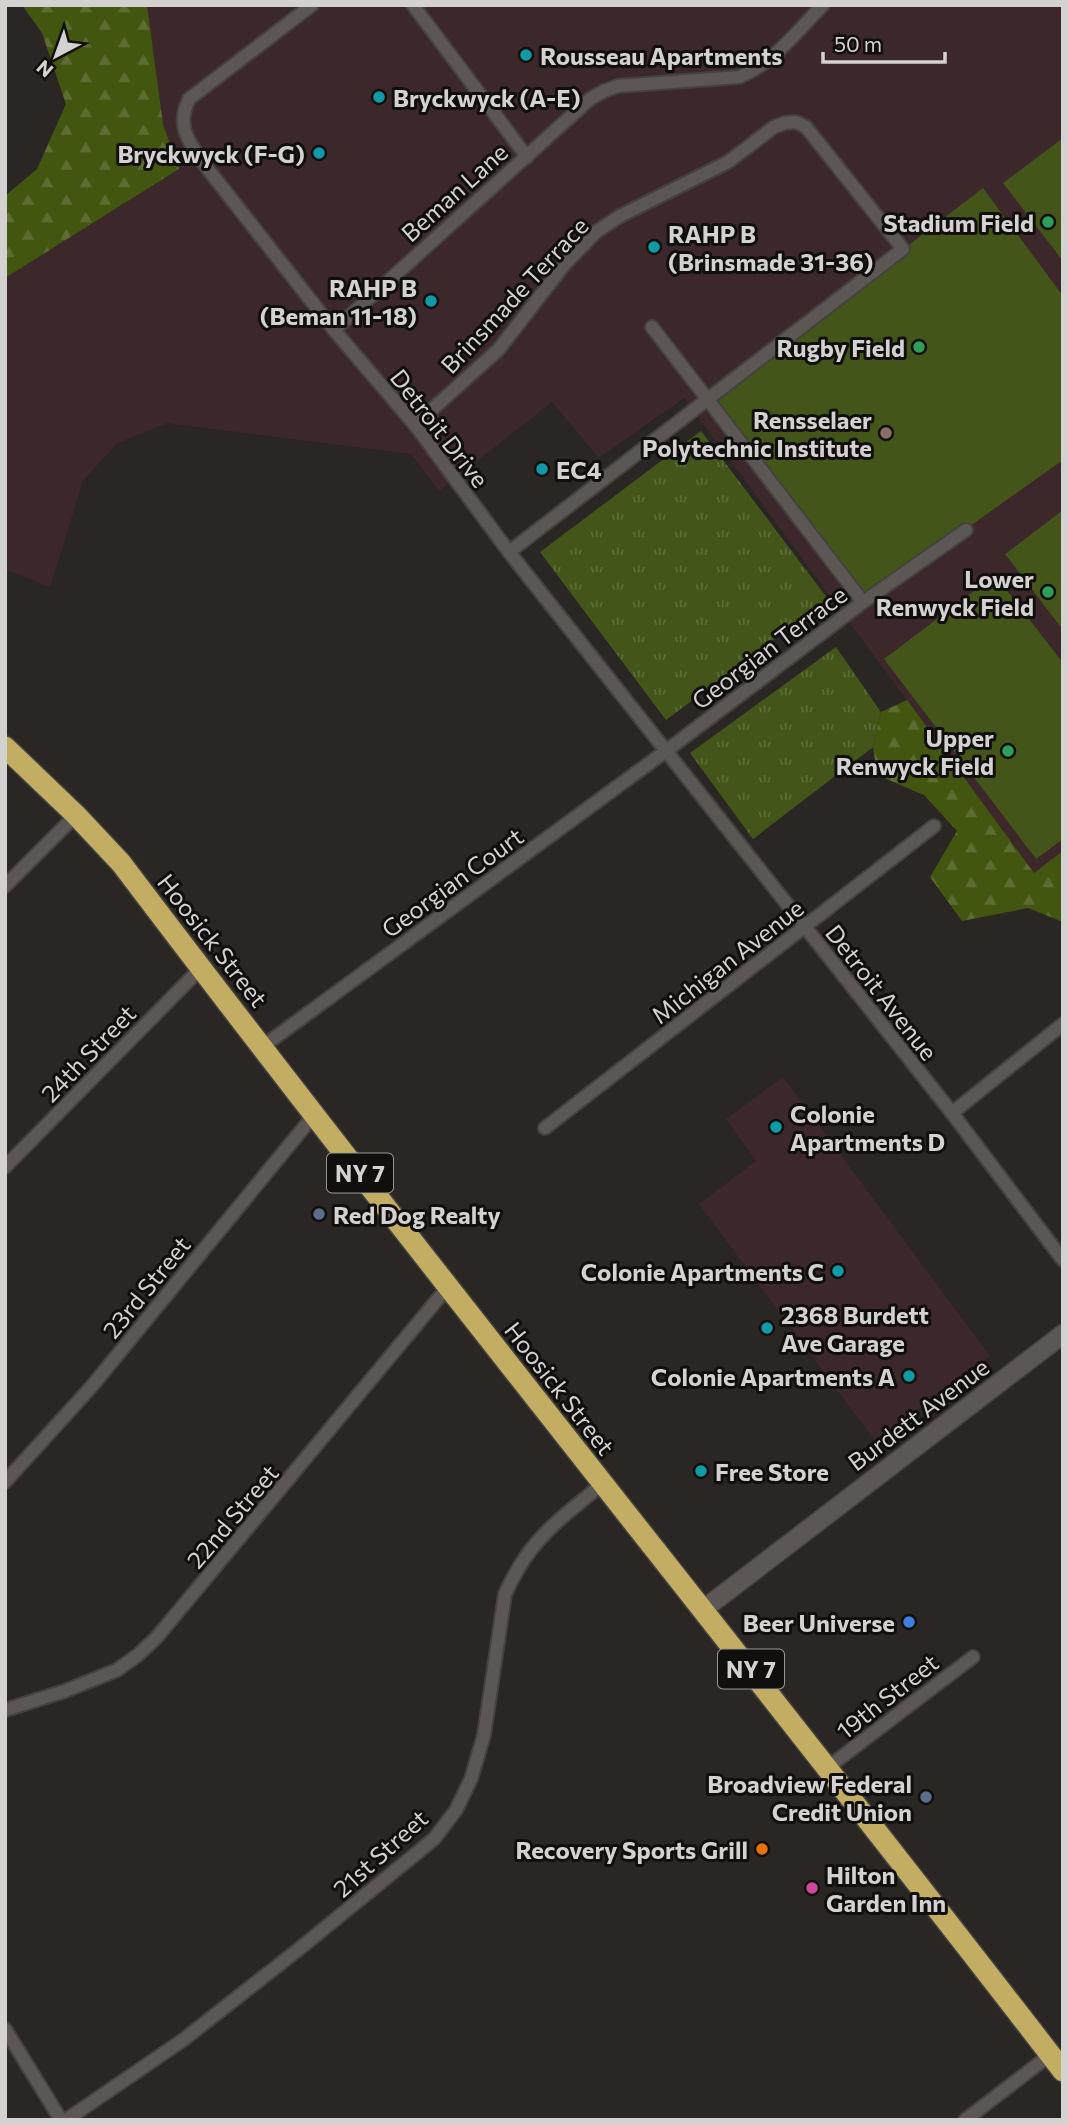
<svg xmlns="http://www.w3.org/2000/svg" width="1068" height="2125" font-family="Commissioner,sans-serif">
	<defs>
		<pattern id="grass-tufts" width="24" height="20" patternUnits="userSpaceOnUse" patternTransform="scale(1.75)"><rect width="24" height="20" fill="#435519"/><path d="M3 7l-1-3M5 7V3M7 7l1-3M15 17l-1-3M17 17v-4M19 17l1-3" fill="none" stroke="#5d6d39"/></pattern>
		<pattern id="forest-firs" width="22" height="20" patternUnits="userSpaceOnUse" patternTransform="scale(1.75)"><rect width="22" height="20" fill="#435610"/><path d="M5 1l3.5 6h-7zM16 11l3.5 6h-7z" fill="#5d6d32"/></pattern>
	</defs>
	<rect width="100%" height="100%" fill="#2a2623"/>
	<g fill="#3c282b">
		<path d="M147 5H1063V851L1034 873 684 398 599 458 552 402 439 491 411 454 167 423 117 443 83 481 50 587 5 569V278L179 169 163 124Z"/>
		<path d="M783 1077 990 1356 875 1441 699 1204 756 1161 726 1119Z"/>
	</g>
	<g fill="url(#grass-tufts)">
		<path d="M701 431 828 599 666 720 540 552Z"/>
		<path d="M836 647 881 712 873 747 753 839 690 753Z"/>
	</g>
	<g fill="url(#forest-firs)">
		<path d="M22 5H147L163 124 179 169 5 278V196L37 169 66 104 42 33Z"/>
		<path d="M907 700 1034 873 1063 851V922L1028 908 962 921 930 877 957 831 924 795 877 775 873 747 881 712Z"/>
	</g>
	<g fill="#435519">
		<path d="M1063 138V261L1003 183Z"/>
		<path d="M983 188 1063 296V460L863 602 708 399Z"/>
		<path d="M1063 510V630L1005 554Z"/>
		<path d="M995 575 1063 663V839L1036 859 884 659Z"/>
	</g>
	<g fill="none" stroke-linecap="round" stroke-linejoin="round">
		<defs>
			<g id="street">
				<path d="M312 5 189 99C176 126 188 141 204 164L334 330 415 425 509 552 952 1113 1063 1260"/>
				<path d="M413 5 527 157"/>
				<path d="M652 327 863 602"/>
				<path d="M334 330 590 99 604 91 618 86 739 77C774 63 797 31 823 5"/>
				<path d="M415 425 499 349 564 265 596 232 620 216 728 162 774 127 785 123 796 122 806 127 903 249 509 552"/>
				<path d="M5 886 76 815"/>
				<path d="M262 1047 666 751 863 602 966 530"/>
				<path d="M952 1113 1063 1024"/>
				<path d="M545 1128 934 826"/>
				<path d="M5 1167 201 968"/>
				<path d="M5 1482 92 1386 314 1115"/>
				<path d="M5 1710 65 1691 117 1670 138 1655 157 1637 447 1288"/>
				<path d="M827 1768 973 1657"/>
				<path d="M5 2029 61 2120"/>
				<path d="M66 2120 183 2040 299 1949 434 1839 456 1810 471 1779 484 1735 505 1594C512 1579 520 1564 530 1551 549 1525 578 1505 602 1484"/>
				<path d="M965 2120 1050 2055"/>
			</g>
			<path id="secondary" d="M704 1609 1063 1334"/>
			<path id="highway" d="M5 747 76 815 121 863C429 1270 751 1666 1063 2071"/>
		</defs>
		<use href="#street" stroke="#44423f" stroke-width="16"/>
		<use href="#secondary" stroke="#44423f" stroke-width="21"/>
		<use href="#highway" stroke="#44423f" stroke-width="24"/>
		<use href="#street" stroke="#5c5754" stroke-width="12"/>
		<use href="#secondary" stroke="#5c5754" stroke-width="18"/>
		<use href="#highway" stroke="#c2ad62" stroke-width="21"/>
	</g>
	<g fill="#0f9aa8" stroke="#110f0e" stroke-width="2.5">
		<circle cx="526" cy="55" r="7"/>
		<circle cx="379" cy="97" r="7"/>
		<circle cx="319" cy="153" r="7"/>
		<circle cx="654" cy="247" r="7"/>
		<circle cx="431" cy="301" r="7"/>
		<circle cx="542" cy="469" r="7"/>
		<circle cx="776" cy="1127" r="7"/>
		<circle cx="838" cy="1271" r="7"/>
		<circle cx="767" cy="1328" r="7"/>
		<circle cx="909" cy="1376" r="7"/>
		<circle cx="701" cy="1471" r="7"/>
	</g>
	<g fill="#2e9e5b" stroke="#110f0e" stroke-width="2.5">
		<circle cx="1048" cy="222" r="7"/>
		<circle cx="919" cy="347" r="7"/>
		<circle cx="1048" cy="592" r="7"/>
		<circle cx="1008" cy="751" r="7"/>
	</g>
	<circle fill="#8d6e63" stroke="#110f0e" stroke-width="2.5" cx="886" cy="433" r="7"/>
	<g fill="#5c6f8a" stroke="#110f0e" stroke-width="2.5">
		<circle cx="319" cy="1214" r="7"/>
		<circle cx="926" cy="1797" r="7"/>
	</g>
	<circle fill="#3f7fe0" stroke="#110f0e" stroke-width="2.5" cx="909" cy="1622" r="7"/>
	<circle fill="#e8710a" stroke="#110f0e" stroke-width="2.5" cx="762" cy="1849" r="7"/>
	<circle fill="#d1479c" stroke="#110f0e" stroke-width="2.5" cx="812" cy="1888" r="7"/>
	<g text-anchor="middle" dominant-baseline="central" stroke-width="6" stroke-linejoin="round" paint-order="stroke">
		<g fill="#110f0e" stroke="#9a9896" stroke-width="2">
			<rect x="327" y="1153.5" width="66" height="39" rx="5"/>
			<rect x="718" y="1649.5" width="66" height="39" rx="5"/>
		</g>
		<g font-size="23" font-weight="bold" fill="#d4d2d0">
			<text x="360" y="1173">NY 7</text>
			<text x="751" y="1669">NY 7</text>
		</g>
		<g font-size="24" font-weight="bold" fill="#d4d2d0" stroke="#110f0e" text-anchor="end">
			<text x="540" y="55" text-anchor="start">Rousseau Apartments</text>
			<text x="393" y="97" text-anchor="start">Bryckwyck (A-E)</text>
			<text x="305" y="153">Bryckwyck (F-G)</text>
			<text x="1034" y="222">Stadium Field</text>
			<text x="668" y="233" text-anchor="start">RAHP B<tspan x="668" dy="28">(Brinsmade 31-36)</tspan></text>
			<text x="417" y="287">RAHP B<tspan x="417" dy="28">(Beman 11-18)</tspan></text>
			<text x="905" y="347">Rugby Field</text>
			<text x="872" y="419">Rensselaer<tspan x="872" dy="28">Polytechnic Institute</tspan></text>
			<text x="556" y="469" text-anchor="start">EC4</text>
			<text x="1034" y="578">Lower<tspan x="1034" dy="28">Renwyck Field</tspan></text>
			<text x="994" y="737">Upper<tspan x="994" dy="28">Renwyck Field</tspan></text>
			<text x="790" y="1113" text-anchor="start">Colonie<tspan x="790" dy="28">Apartments D</tspan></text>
			<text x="333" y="1214" text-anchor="start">Red Dog Realty</text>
			<text x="824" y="1271">Colonie Apartments C</text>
			<text x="781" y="1314" text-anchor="start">2368 Burdett<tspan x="781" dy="28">Ave Garage</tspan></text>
			<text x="895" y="1376">Colonie Apartments A</text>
			<text x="715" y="1471" text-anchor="start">Free Store</text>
			<text x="895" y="1622">Beer Universe</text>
			<text x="912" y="1783">Broadview Federal<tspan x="912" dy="28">Credit Union</tspan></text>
			<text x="748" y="1849">Recovery Sports Grill</text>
			<text x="826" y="1874" text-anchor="start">Hilton<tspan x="826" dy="28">Garden Inn</tspan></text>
		</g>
		<g font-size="24" fill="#d4d2d0" stroke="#110f0e">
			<text transform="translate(454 192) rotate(-42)">Beman Lane</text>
			<text transform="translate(514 295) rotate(-47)">Brinsmade Terrace</text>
			<text transform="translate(440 428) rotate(52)">Detroit Drive</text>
			<text transform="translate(769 647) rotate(-37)">Georgian Terrace</text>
			<text transform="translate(452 882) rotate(-36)">Georgian Court</text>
			<text transform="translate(213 940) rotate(52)">Hoosick Street</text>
			<text transform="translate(727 961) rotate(-38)">Michigan Avenue</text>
			<text transform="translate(882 992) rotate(52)">Detroit Avenue</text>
			<text transform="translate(88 1053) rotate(-46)">24th Street</text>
			<text transform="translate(146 1287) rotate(-51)">23rd Street</text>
			<text transform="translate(560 1388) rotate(52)">Hoosick Street</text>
			<text transform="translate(918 1414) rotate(-37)">Burdett Avenue</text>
			<text transform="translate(232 1516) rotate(-50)">22nd Street</text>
			<text transform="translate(887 1696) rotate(-38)">19th Street</text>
			<text transform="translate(380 1853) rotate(-42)">21st Street</text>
		</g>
	</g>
	<rect width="1068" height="2125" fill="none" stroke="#d4d2d0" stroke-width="14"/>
	<g transform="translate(56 56) rotate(221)" stroke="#110f0e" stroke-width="5" paint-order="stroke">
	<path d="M0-5L12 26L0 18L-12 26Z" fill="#d4d2d0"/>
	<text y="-10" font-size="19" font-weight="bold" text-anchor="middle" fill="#d4d2d0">N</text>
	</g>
	<path d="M823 52v10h122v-10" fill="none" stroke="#d4d2d0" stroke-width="3.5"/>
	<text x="834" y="52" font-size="21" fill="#d4d2d0" stroke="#110f0e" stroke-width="5" paint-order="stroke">50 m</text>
</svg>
